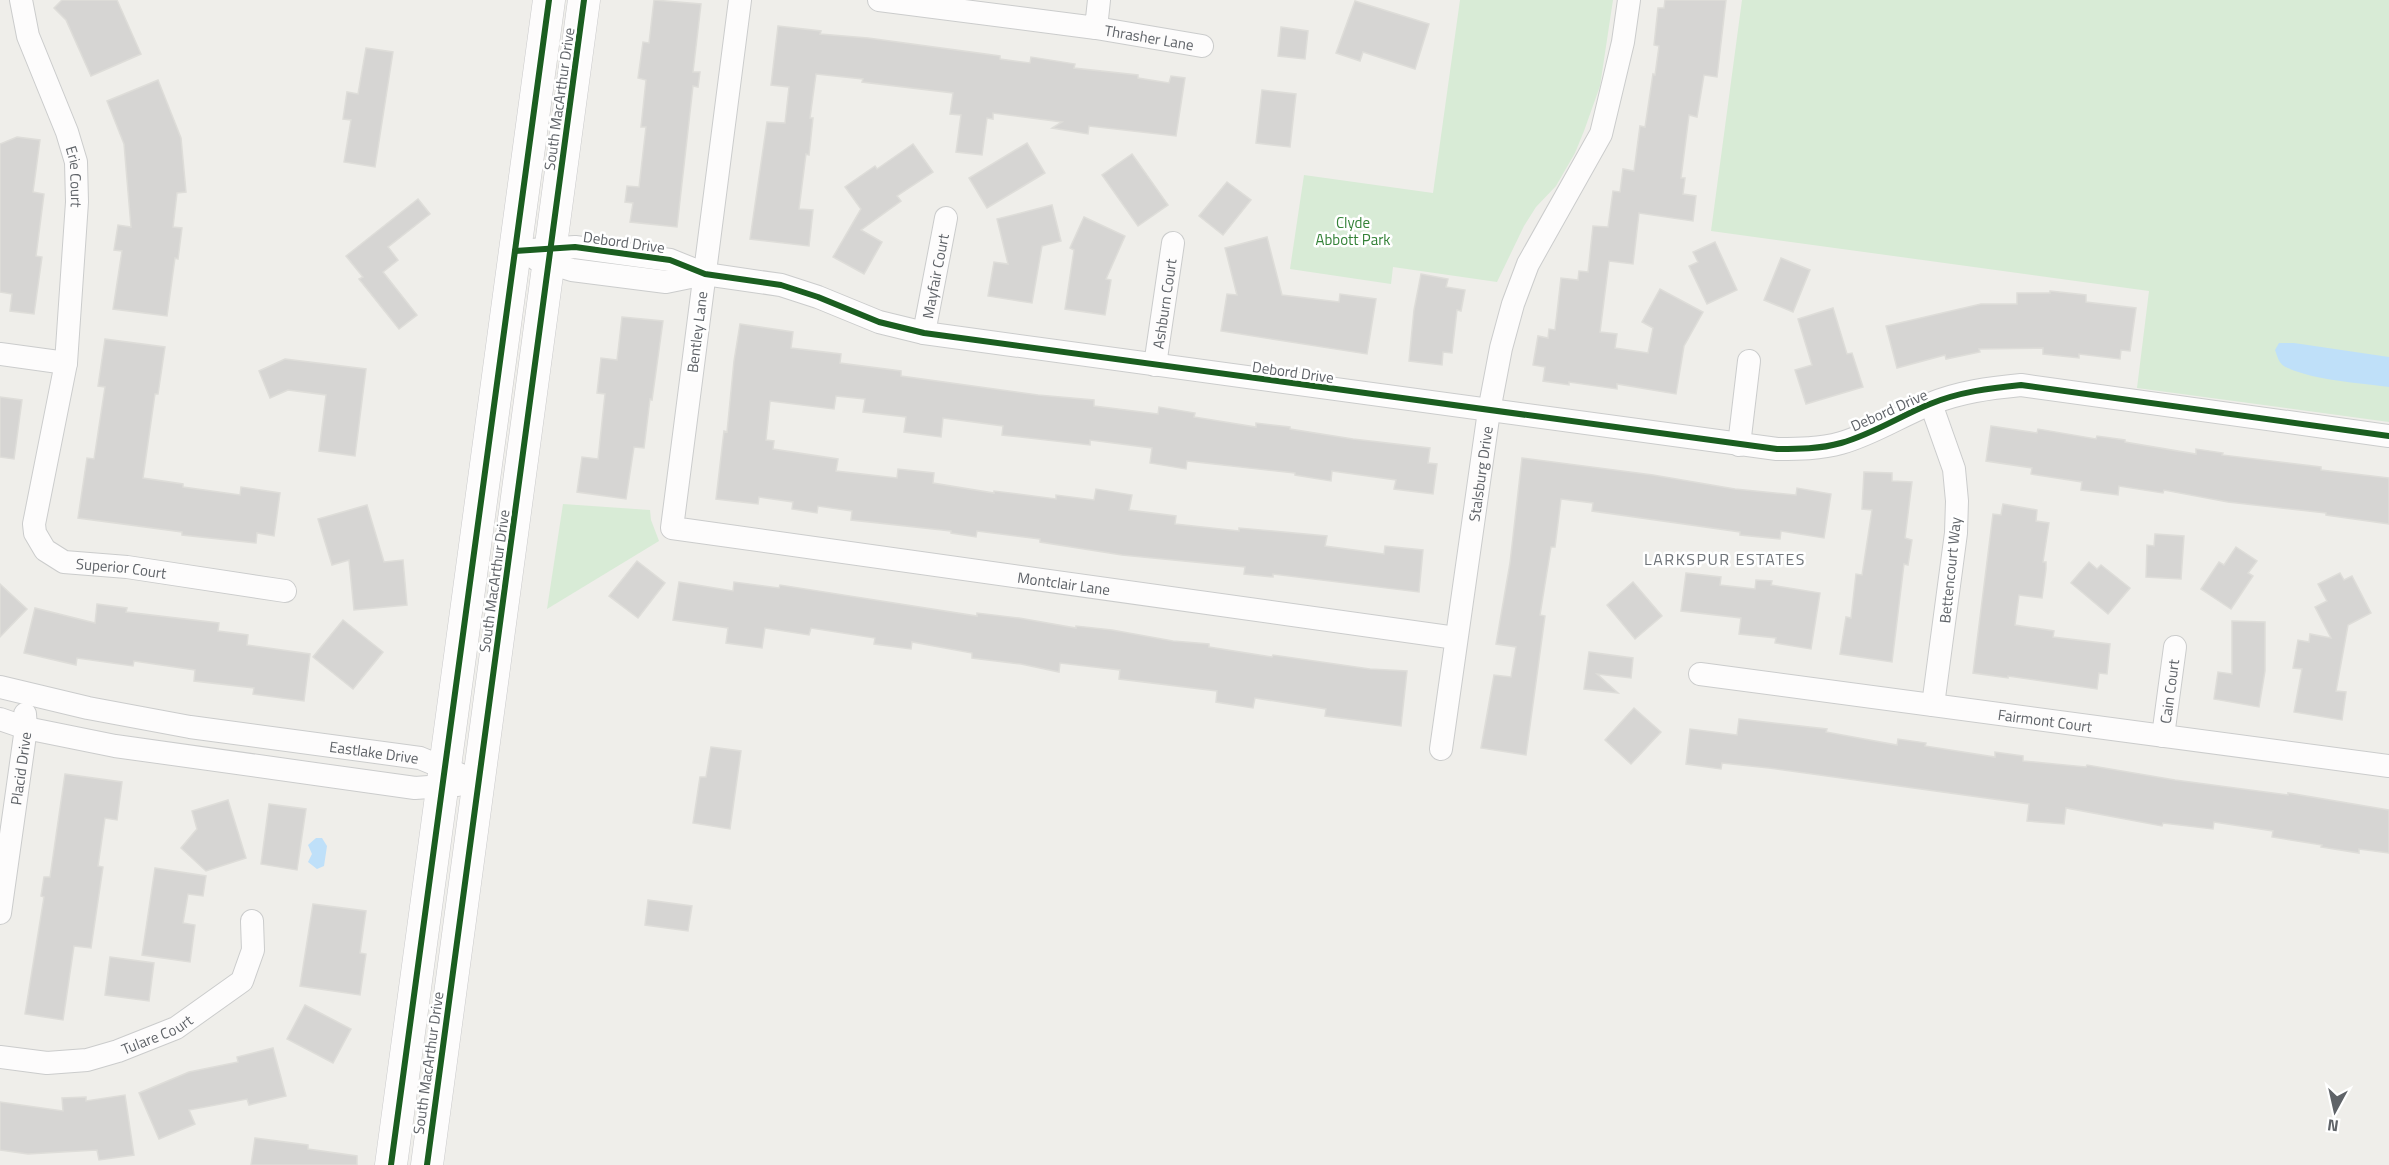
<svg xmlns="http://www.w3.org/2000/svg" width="2389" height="1165" font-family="'Titillium Web',sans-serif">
	<rect width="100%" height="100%" fill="#efeeea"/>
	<g fill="#d8ebd6">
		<path d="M1460 0H1613L1600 86 1584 131 1575 153 1556 186 1536 207 1524 226 1497 282 1393 267 1391 284 1290 269 1304 175 1433 193Z"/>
		<path d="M1742 0H2389V422L2137 388 2149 291 1711 231Z"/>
		<path d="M563 504 650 510 651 520 659 541 547 609Z"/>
	</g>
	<g fill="#bfe0f9">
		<path d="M2279 343H2294L2389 357V387C2360 383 2313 380 2288 368 2279 365 2278 358 2275 350Z"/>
		<path d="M316 838H322L327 846 324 866 317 869 308 862 312 854 308 845Z"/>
	</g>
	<g fill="#d6d5d3" stroke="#deddd9" stroke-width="1.5">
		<path d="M62 0H117L141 54 91 76 66 20 54 8Z"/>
		<path d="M654 0 701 4 693 72H700L698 87 693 86 677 227 630 222 633 203 625 202 627 186 639 187 646 127H641L646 80 638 78 643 42 649 43Z"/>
		<path d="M1665 0H1726L1717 77 1704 75 1697 117 1689 115 1681 178H1685L1683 194 1696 196 1693 221 1639 213 1633 264 1609 261 1600 332 1617 334 1615 348 1648 353 1653 328 1642 322 1660 289 1703 312 1684 346 1676 394 1617 384V389L1569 382V385L1543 381 1545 367 1533 365 1538 336 1548 338 1549 329 1555 330 1561 278 1578 280 1579 271 1588 272 1593 226 1608 227 1613 191 1620 192 1623 169 1634 171 1640 126 1645 127 1653 74 1655 75 1659 46 1654 45 1658 8H1664Z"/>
		<path d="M1355 1 1429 24 1415 69 1363 52 1360 61 1336 53Z"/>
		<path d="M778 26 821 31 820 34 868 38 1000 56V59L1030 63 1031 57 1075 64 1074 68 1138 75V78L1169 83 1171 76 1185 78 1176 136 1089 126 1088 134 1052 128 1062 122 993 113V119L987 118 982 155 956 152 961 115 950 114 953 93 862 82 863 79 816 74 810 118H813L809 155 806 154 799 209 813 210 809 246 750 239 767 122 785 123 789 87 771 85Z"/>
		<path d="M1281 27 1308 31 1305 59 1278 56Z"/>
		<path d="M366 48 393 52 375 167 344 162 351 120 343 119 347 92 358 94Z"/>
		<path d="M158 80 181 138 186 192 177 193 173 227 182 228 178 259 175 258 167 316 113 309 122 251 114 250 118 225 131 227 124 144 107 101Z"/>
		<path d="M1262 90 1296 94 1290 147 1256 143Z"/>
		<path d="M17 137 40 140 33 192 44 194 36 256 42 257 34 314 10 311 12 294 0 292V144Z"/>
		<path d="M1027 143 1045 173 987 208 969 178Z"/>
		<path d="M913 144 933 172 897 196 901 201 861 230 882 242 864 274 833 257 861 209 845 187 875 166 877 169Z"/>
		<path d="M1132 154 1168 205 1138 226 1102 175Z"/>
		<path d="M1227 182 1251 200 1223 235 1199 216Z"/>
		<path d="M418 199 430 214 388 247 398 260 383 272 417 315 399 329 359 279 363 277 346 256Z"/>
		<path d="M1052 205 1061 241 1042 246 1032 303 988 296 994 262 1008 264 997 219Z"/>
		<path d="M1084 217 1125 236 1106 279 1111 280 1105 315 1065 309 1074 250 1070 248Z"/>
		<path d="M1267 237 1282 295 1339 302 1340 294 1376 299 1367 354 1221 331 1227 294 1237 295 1225 248Z"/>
		<path d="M1715 242 1737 290 1707 304 1689 266 1698 262 1693 252Z"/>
		<path d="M1781 258 1810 270 1793 312 1764 300Z"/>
		<path d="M1421 274 1448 279 1446 287 1465 290 1461 311 1457 310 1452 353 1443 352 1442 365 1409 361 1414 310Z"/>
		<path d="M2050 291 2086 295V302L2136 308 2130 351 2121 350 2120 359 2079 354V358L2043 354V348L1979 349 1980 352 1946 359 1945 355 1897 368 1886 326 1981 304H2017V293H2050Z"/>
		<path d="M1833 308 1847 354 1852 353 1863 387 1806 404 1795 370 1812 365 1798 319Z"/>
		<path d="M622 317 663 321 652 400 650 399 644 448 634 447 626 499 577 492 582 457 598 459 605 394 597 393 601 358 617 360Z"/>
		<path d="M740 324 793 332 791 348 841 354 840 363 901 371V376L1038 395 1094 400V406L1158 414 1159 407 1195 413 1194 417 1256 427V423L1290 427V429L1353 439 1430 448 1428 463 1437 464 1433 494 1394 489 1396 480 1332 471 1331 481 1295 475V473L1187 461 1186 469 1150 463 1152 448 1090 440V445L1002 435 1003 426 943 418 941 437 904 432 906 417 863 412 865 399 836 396 834 409 770 401 766 440 774 441 773 449 838 459 836 471 897 478 898 469 934 473 933 483 994 493V491L1056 499V495L1094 500 1096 489 1132 495 1129 510 1176 516 1175 524 1239 531V528L1327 536 1325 546 1384 554 1385 546 1423 550 1419 592 1273 574V577L1244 574 1245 567 1122 555 1040 542V539L977 531 976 537 951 533V531L851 520 852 511 818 506 817 513 792 509 793 502 759 497 758 504 716 499 724 431 727 432 734 361Z"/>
		<path d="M105 339 165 347 158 394H155L143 478 183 484V487L240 495 241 487 280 493 274 536 257 533 256 543 182 535V532L78 518 87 458 94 459 105 387 98 386Z"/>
		<path d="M285 359 366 369 355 456 319 451 326 395 288 390 270 398 259 371Z"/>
		<path d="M0 397 22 400 14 459 0 457Z"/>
		<path d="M1991 426 2037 433 2038 429 2096 439 2097 436 2125 440V442L2196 454V449L2223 453 2222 455 2321 467V470L2389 478V524L2326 515V513L2228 502 2164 490 2163 493 2119 486 2118 495 2081 490 2082 482 2031 474 2032 468 1986 461Z"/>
		<path d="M1522 458 1653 475 1735 489 1796 495 1797 488 1831 494 1824 538 1781 531 1780 539 1740 535V532L1592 511 1593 503 1561 499 1555 547H1551L1540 615 1545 616 1526 755 1481 748 1494 675 1511 677 1516 647 1496 644 1510 563Z"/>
		<path d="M1864 472 1892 473V481L1912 482 1905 538 1912 540 1908 565 1904 564 1892 662 1840 654 1846 617 1851 618 1856 574 1862 575 1872 510 1862 509Z"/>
		<path d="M2003 504 2037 510 2036 521 2049 523 2043 562H2046V569L2042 598 2019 595 2015 625 2054 631 2053 637 2110 644 2107 674 2099 673 2097 689 2008 676V678L1973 673 1993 514 2001 515Z"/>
		<path d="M367 505 384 562 403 560 407 605 354 610 349 560 332 565 318 519Z"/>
		<path d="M2155 534 2184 536 2181 579 2146 577 2147 545 2154 546Z"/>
		<path d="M2236 547 2257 561 2248 573 2253 576 2231 609 2201 589 2219 562 2224 565Z"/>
		<path d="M637 561 665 583 638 618 609 596Z"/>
		<path d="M2089 562 2097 569 2101 565 2130 588 2108 614 2071 583Z"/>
		<path d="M1686 573 1721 577 1720 585 1755 589 1756 580 1772 581 1771 585 1820 593 1811 649 1775 643 1776 638 1739 634 1741 618 1681 611Z"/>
		<path d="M2340 573 2344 580 2352 576 2371 613 2348 625 2336 691 2346 692 2342 720 2294 712 2302 669 2293 668 2298 640 2309 642 2310 634 2331 638 2315 607 2327 601 2318 584Z"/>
		<path d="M679 582 733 591 734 582 779 588 780 585 977 616V613L1019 618 1076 628V626L1112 630 1173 641 1209 644V647L1272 657 1273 655 1370 669 1407 671 1401 726 1325 716 1326 709 1255 698 1253 708 1216 702 1217 691 1119 679 1120 670 1060 663 1059 672 1021 664 972 658V653L912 642 911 649 874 644 875 638 811 628 809 635 765 628 762 648 726 643 728 628 673 620Z"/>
		<path d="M1633 582 1662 616 1635 639 1607 605Z"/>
		<path d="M0 584 27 609 0 637Z"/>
		<path d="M97 604 127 608 126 612 219 623 218 631 248 635 247 645 310 654 304 701 253 694 254 688 194 681 195 670 134 661 133 666 77 658 76 665 24 653 35 608 95 623Z"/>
		<path d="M343 620 383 652 353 689 313 657Z"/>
		<path d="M2232 621 2265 622V671L2259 707 2214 699 2218 672 2232 674Z"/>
		<path d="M1589 652 1633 658 1631 678 1597 674 1618 693 1584 689Z"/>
		<path d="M1634 708 1661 732 1631 764 1605 740Z"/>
		<path d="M1739 719 1827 729 1826 732 1897 745 1898 739 1926 743 1925 746 1995 757V752L2023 756V761L2086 767 2087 765 2175 780 2288 795V793L2389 810V853L2359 849V853L2321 847 2322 845 2272 837 2273 831 2214 822 2213 829 2163 823 2162 826 2066 808 2064 824 2027 821 2029 804 1769 768 1722 763 1721 769 1686 764 1690 729 1737 735Z"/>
		<path d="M711 747 741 751 730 829 693 823 700 777H706Z"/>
		<path d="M65 774 122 782 117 820 105 818 98 866 103 867 91 948 74 946 63 1020 25 1014 44 897 41 896 44 877H50Z"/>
		<path d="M228 800 246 858 206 871 181 848 197 829 192 811Z"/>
		<path d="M269 804 306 809 297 870 261 864Z"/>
		<path d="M155 868 206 876 203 896 188 894 183 923 195 925 190 962 142 955Z"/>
		<path d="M648 900 692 906 688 931 645 925Z"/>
		<path d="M313 904 366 911 360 953 366 954 360 995 300 986Z"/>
		<path d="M110 957 154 963 149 1001 105 995Z"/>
		<path d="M305 1005 351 1029 333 1063 287 1039Z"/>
		<path d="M273 1048 286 1096 249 1105 247 1099 189 1110 195 1124 159 1139 139 1093 189 1072 238 1062 237 1057Z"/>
		<path d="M125 1095 134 1155 99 1160 97 1150 28 1154 0 1150V1102L63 1111 62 1098 86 1097V1101Z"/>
		<path d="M255 1138 308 1145V1149L357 1156V1165H251Z"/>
	</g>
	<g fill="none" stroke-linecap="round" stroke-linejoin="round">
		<defs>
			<g id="street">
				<path id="s1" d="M21 0 28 36 67 132 76 162 77 202 66 363 34 524 35 533 45 550 64 562 127 567 285 591"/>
				<path id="s2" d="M740 0 672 528 1456 638"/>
				<path d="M879 0 1096 28 1099 0"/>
				<path id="s3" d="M1096 28 1202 46"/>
				<path d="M515 251 575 247 670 260 705 274 781 285 818 297 879 322 924 333 1777 449C1798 449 1820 449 1841 443 1873 434 1900 416 1930 404 1959 392 1990 388 2021 385L2389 436"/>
				<path d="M536 259 572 270 666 282 705 274"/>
				<path id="s4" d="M924 333 946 218"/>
				<path d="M0 354 66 363"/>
				<path id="s5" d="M1155 365 1173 243"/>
				<path d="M1931 404 1954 469 1957 501 1956 533 1933 705"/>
				<path d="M1739 445 1749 361"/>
				<path id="s6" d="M1700 674 2389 766"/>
				<path id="s7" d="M0 687 88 708 190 727 420 758 478 782"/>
				<path d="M0 719 26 728 115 746 415 788 457 785"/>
				<path id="s8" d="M2163 736 2175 647"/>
				<path id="s9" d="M1441 749 1489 411 1501 348 1513 304 1528 264 1601 134 1623 42 1629 0"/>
				<path id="s10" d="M0 913 26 728 25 714"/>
				<path id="s11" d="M0 1057 47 1063 87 1060 118 1051 176 1028 242 981 253 950 252 921"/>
			</g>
			<g id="secondary">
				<path d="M391 1165 549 0"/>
				<path d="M427 1165 584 0"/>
			</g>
		</defs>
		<use href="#street" stroke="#cbcccc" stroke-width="24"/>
		<use href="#secondary" stroke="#cacacb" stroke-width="33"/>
		<use href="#street" stroke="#fdfcfc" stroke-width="22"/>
		<use href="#secondary" stroke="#fdfcfc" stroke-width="32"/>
		<defs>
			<g id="cycleway">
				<path d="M515 251 575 247 670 260 705 274 781 285 818 297 879 322 924 333 1777 449C1798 449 1820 449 1841 443 1873 434 1900 416 1930 404 1959 392 1990 388 2021 385L2389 436"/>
				<path d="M391 1165 549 0"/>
				<path d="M427 1165 584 0"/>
			</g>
		</defs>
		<use href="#cycleway" stroke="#fff" stroke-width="10"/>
		<use href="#cycleway" stroke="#1b5e20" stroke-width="6"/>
	</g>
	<g text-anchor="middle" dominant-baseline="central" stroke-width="5" stroke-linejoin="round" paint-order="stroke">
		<g font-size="15" fill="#5f6368" stroke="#fff">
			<text stroke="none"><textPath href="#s3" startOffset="54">Thrasher Lane</textPath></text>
			<text transform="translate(559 99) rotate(-82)">South MacArthur Drive</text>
			<text stroke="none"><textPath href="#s1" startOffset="186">Erie Court</textPath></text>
			<text transform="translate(624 242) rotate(8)">Debord Drive</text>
			<text stroke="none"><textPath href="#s4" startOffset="58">Mayfair Court</textPath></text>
			<text stroke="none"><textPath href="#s5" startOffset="62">Ashburn Court</textPath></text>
			<text transform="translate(697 332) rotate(-83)">Bentley Lane</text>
			<text transform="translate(1293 372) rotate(8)">Debord Drive</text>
			<text transform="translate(1889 410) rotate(-24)">Debord Drive</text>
			<text stroke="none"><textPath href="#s9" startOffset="278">Stalsburg Drive</textPath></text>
			<text stroke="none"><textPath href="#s1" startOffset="646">Superior Court</textPath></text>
			<text transform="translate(1950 570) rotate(-84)">Bettencourt Way</text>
			<text transform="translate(494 581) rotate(-82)">South MacArthur Drive</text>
			<text stroke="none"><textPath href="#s2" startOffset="928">Montclair Lane</textPath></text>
			<text stroke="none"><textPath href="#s8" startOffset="45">Cain Court</textPath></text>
			<text stroke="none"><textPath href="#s6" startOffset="348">Fairmont Court</textPath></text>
			<text stroke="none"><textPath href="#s7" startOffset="380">Eastlake Drive</textPath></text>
			<text stroke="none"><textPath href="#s10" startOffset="146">Placid Drive</textPath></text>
			<text stroke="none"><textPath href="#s11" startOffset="162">Tulare Court</textPath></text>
			<text transform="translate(428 1063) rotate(-82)">South MacArthur Drive</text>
		</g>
		<g font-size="15" fill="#348238" stroke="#fff">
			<text x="1353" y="222">Clyde<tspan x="1353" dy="17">Abbott Park</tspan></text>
		</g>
		<g font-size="16" letter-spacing="1.5" fill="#70757a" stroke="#fff">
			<text x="1725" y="559">LARKSPUR ESTATES</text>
		</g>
	</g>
	<g transform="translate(2335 1111) rotate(188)" stroke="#ffffff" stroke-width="4.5" paint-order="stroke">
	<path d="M0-4.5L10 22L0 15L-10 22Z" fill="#5f6368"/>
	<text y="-9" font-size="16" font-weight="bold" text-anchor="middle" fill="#5f6368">N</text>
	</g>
</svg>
